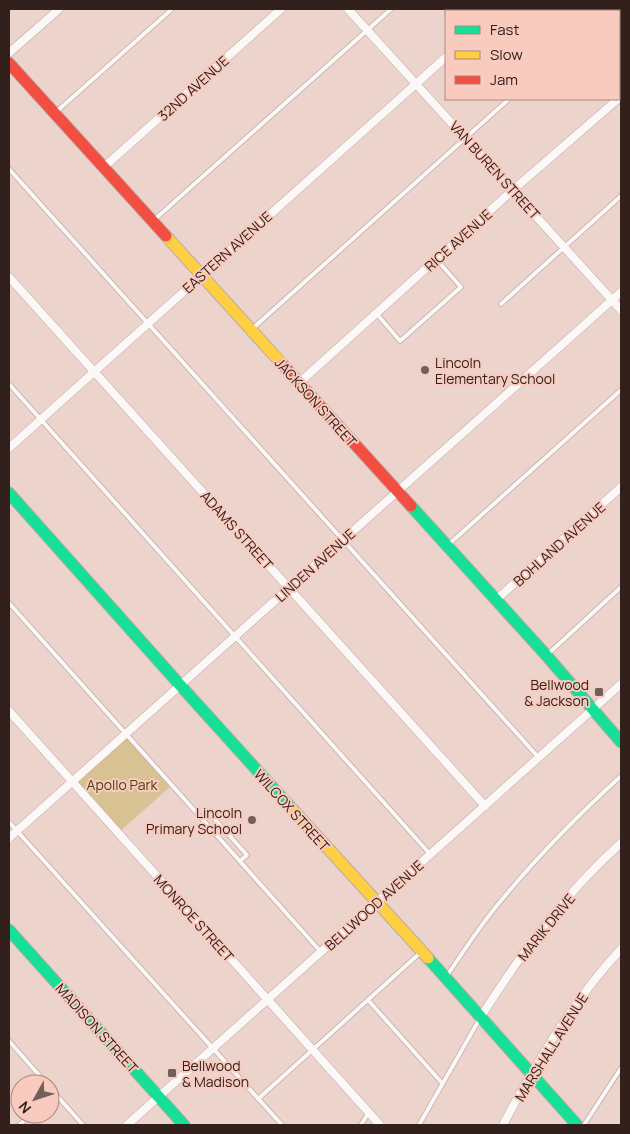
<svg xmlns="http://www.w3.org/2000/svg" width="630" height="1134" font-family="Manrope,sans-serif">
	<rect width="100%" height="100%" fill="#ecd3cc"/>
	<path fill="#d8c192" d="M126 735 170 787 119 832 74 782Z"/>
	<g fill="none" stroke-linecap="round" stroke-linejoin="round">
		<defs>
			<g id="lane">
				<path d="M607 11 610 9"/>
				<path d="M56 112 172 9"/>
				<path d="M9 169 539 758"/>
				<path d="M154 220 391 9"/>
				<path d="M501 304 621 196"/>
				<path d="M376 313 400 341 461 287 436 259"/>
				<path d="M252 329 509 99"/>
				<path d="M9 384 430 854"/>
				<path d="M448 545 621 390"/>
				<path d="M9 603 321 952"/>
				<path d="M548 654 621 587"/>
				<path d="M210 814 247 855 240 861"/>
				<path d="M9 822 282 1125"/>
				<path d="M446 977C462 954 477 930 495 908 533 861 576 817 621 776"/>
				<path d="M368 1000 442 1083"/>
				<path d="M9 1041 47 1084"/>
				<path d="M50 1088 83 1125"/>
				<path d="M258 1099 420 953"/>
				<path d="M19 1125 32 1114"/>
				<path d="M361 1125 369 1112"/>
				<path d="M419 1125 479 1020"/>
				<path d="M584 1125 621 1068"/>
			</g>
			<g id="street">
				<path d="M348 9 621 310"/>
				<path d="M498 11 501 9"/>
				<path d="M9 53 59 9"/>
				<path d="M104 167 281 9"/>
				<path d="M9 277 485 806"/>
				<path d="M299 383 513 190 618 99"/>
				<path d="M9 448 446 57"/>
				<path d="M496 600 621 487"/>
				<path d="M9 711 380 1125"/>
				<path d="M9 838 621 292"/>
				<path d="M480 1018C520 955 565 893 621 843"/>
				<path d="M127 1125 621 684"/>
				<path d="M503 1125C536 1062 573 1001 621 949"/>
			</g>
			<g id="fast">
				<path d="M9 493 180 685 293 810"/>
				<path d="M411 506 546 655 621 742"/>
				<path d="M9 930 184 1125"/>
				<path d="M428 958 577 1125"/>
			</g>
			<g id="slow">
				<path d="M166 236 283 365"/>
				<path d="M293 810 428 958"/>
			</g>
			<g id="jam">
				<path d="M9 63 166 236"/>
				<path d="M283 365 411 506"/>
			</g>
		</defs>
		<use href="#lane" stroke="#beaaa5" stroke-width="5.5"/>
		<use href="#street" stroke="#beaaa5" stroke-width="9"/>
		<use href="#fast" stroke="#beaaa5" stroke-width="13"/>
		<use href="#slow" stroke="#beaaa5" stroke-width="13"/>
		<use href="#jam" stroke="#beaaa5" stroke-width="13"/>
		<use href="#lane" stroke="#fcf8f7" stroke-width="4"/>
		<use href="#street" stroke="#fcf8f7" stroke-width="8"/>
		<use href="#fast" stroke="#16e098" stroke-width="11"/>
		<use href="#slow" stroke="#ffcf43" stroke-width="11"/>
		<use href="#jam" stroke="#f24e42" stroke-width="11"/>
	</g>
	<g fill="#725f5a" stroke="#f9cbbf" stroke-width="2">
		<circle cx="425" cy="370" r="5"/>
		<rect x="594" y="687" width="10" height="10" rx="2.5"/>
		<circle cx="252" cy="820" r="5"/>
		<rect x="167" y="1068" width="10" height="10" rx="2.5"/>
	</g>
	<g text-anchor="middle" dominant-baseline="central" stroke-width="4" stroke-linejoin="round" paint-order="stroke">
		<g font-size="14" fill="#31201c" stroke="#f9cbbf">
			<text transform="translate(193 88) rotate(-42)">32ND AVENUE</text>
			<text transform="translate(495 170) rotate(48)">VAN BUREN STREET</text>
			<text transform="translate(458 240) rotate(-42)">RICE AVENUE</text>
			<text transform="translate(227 252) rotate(-42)">EASTERN AVENUE</text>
			<text transform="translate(316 402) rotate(48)">JACKSON STREET</text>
			<text transform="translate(237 530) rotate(48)">ADAMS STREET</text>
			<text transform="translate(559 544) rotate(-42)">BOHLAND AVENUE</text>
			<text transform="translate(315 565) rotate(-42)">LINDEN AVENUE</text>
			<text transform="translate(292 810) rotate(48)">WILCOX STREET</text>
			<text transform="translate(374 905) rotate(-42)">BELLWOOD AVENUE</text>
			<text transform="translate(194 918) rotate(48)">MONROE STREET</text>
			<text transform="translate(546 927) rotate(-51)">MARIK DRIVE</text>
			<text transform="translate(97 1028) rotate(48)">MADISON STREET</text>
			<text transform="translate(551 1047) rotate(-58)">MARSHALL AVENUE</text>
		</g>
		<g font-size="14" fill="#31201c" stroke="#f9cbbf" text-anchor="start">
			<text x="435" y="362">Lincoln<tspan x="435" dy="16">Elementary School</tspan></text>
			<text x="589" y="684" text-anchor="end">Bellwood<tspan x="589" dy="16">&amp; Jackson</tspan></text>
			<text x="242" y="812" text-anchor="end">Lincoln<tspan x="242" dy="16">Primary School</tspan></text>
			<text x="182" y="1065">Bellwood<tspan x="182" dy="16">&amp; Madison</tspan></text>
		</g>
		<g font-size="14" fill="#4c410e" stroke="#f9cbbf">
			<text x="122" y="784">Apollo Park</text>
		</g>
	</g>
	<rect width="630" height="1134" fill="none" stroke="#31201c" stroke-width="20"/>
	<rect x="445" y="10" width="175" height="90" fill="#f9cbbf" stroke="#a9877e"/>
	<rect x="455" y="26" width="25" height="8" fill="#16e098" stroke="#a9877e"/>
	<text x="490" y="35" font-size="15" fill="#31201c">Fast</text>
	<rect x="455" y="51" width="25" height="8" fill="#ffcf43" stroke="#a9877e"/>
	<text x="490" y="60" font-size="15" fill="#31201c">Slow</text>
	<rect x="455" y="76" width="25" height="8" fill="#f24e42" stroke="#a9877e"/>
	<text x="490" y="85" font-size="15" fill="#31201c">Jam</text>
	<g transform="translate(35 1099) rotate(230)"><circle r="24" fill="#f9cbbf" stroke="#a9877e"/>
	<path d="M0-4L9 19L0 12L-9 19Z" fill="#725f5a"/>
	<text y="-8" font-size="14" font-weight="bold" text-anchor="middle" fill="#31201c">N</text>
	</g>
</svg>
